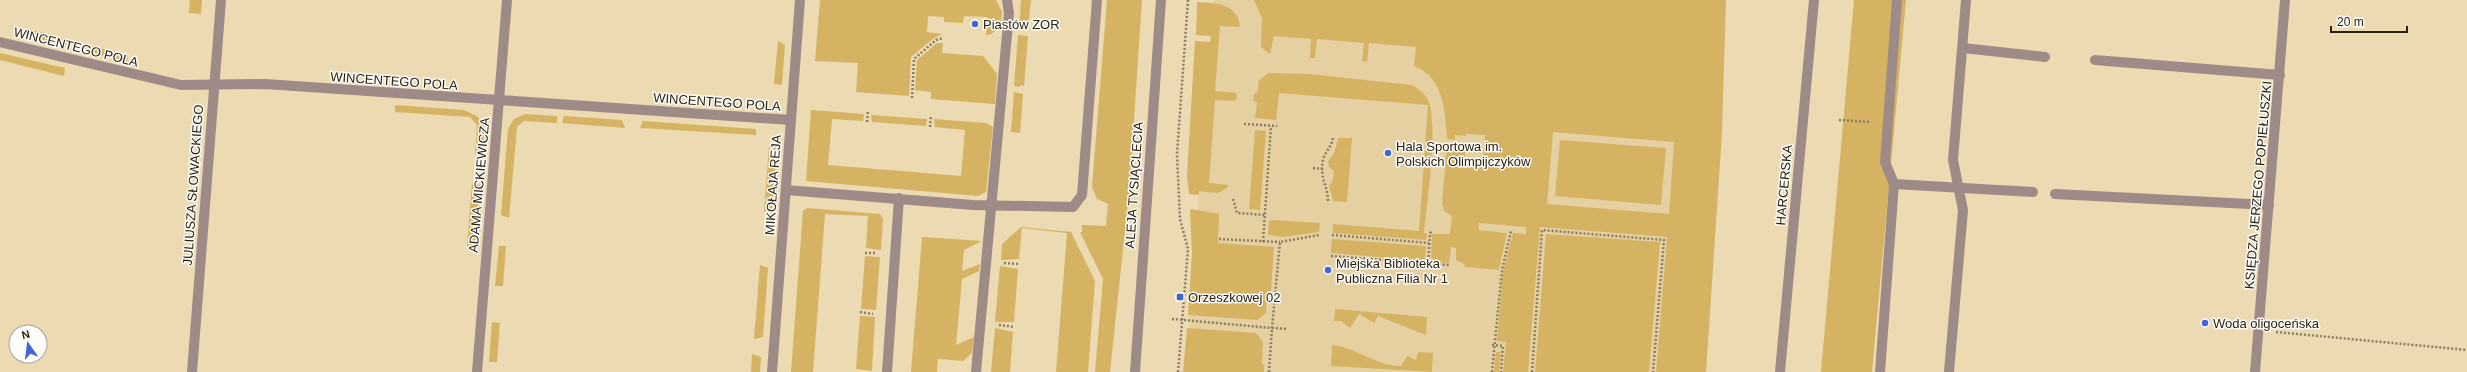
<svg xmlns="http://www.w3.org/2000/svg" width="2467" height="372" font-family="Helvetica,sans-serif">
	<rect width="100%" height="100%" fill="#ecdab2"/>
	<path fill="#e5d0a1" d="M1213 0H1452L1722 132 1706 372H1186Z"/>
	<g fill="#d5b363" fill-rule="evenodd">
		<path d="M190 0H202L201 14 189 13Z"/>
		<path d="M820 0H996L1002 12 1001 26 991 34 986 35 987 17 964 16 963 23 944 22V17L928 16 927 32 942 34 934 38 911 57 909 96 856 92 858 63 815 61Z"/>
		<path d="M1021 0H1031L1028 30 1019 29Z"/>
		<path d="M1107 0H1142L1129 193 1110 372H1095L1103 279 1080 232H1082V225L1106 226 1108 204 1097 199 1092 187Z"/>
		<path d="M1254 0H1726L1722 132 1706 372H1656L1667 237 1540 227 1528 372H1503L1506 342 1497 341 1503 271 1513 233 1526 234V227L1479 223V230L1507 233 1499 270 1465 267 1464 264 1456 260V248L1451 247 1449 263 1431 262 1432 234H1450L1452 216 1444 211 1442 203 1447 144 1455 145V151L1465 152V158L1483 159 1485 135 1466 134V136L1455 135V140L1447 139C1445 113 1445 78 1414 66L1416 47 1369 43 1367 62 1362 61 1364 43 1317 39 1315 58H1310L1311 39 1274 36 1270 54 1261 47 1262 18ZM1553 132 1674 142 1669 214 1547 204Z"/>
		<path d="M1854 0H1906L1872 372H1821Z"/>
		<path d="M1197 2C1215 3 1238 3 1240 27L1220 26 1215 91 1236 93 1237 99 1234 101 1215 100 1209 183 1228 185 1227 188 1218 193 1199 191V195L1189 194 1187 175 1195 41 1210 42 1211 36 1196 35Z"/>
		<path d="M29 29 69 40 65 47 29 35Z"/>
		<path d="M1018 35 1028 36 1024 86 1020 85V87L1014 86Z"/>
		<path d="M778 41 785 45 782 85 774 84Z"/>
		<path d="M937 43H943L942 53 983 56 997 74 995 104 931 99V92L915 90 917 60Z"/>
		<path d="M83 44 128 55 127 62 83 50Z"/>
		<path d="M0 53 65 68 64 76 0 60Z"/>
		<path d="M1269 73 1308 74 1412 85C1419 89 1426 94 1429 102 1438 131 1427 201 1424 233H1427L1426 240 1333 233V224L1419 231 1428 105 1279 93 1276 120 1255 118 1257 103 1253 100 1254 94 1257 93 1259 80Z"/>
		<path d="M1014 92 1023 94 1020 133 1011 132Z"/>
		<path d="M395 105 464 110 477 116 484 126 483 154H475L477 125 470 117 395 112Z"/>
		<path d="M811 110 864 114 863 121 832 119 828 165 961 176 965 130 935 127 934 119 986 123 993 127 986 192 978 196 806 181Z"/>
		<path d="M525 114 557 116V123L524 121 517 127 509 218 501 215 508 129 514 119Z"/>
		<path d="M871 115 927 119 926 126 872 122Z"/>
		<path d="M564 116 622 120 625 128 562 123Z"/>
		<path d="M643 121 756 129V135L640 128Z"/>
		<path d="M1255 130 1266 131 1260 210 1249 209Z"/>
		<path d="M1338 138H1352L1347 202 1333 201 1329 186 1333 180 1334 171 1329 167 1328 162 1335 151Z"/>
		<path d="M1560 140 1666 148 1661 205 1555 196Z"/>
		<path d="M769 146 776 147 777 149 772 210 764 212Z"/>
		<path d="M472 183 480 185 475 248 467 246Z"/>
		<path d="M807 208 880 214 883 219 881 250 866 248 868 216 825 214 813 372H791L803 211Z"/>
		<path d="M1190 209 1219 214 1218 243 1274 247 1271 291H1267L1266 313 1257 320 1188 315 1192 253Z"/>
		<path d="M1274 220 1320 223 1319 232 1283 237 1268 235 1269 221Z"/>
		<path d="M1021 227 1071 232 1095 281 1088 372H1056L1067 233 1022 228 1019 259 1001 260 1002 244Z"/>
		<path d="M1546 234 1660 242 1649 372H1535Z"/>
		<path d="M922 237 982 241 964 250 962 271 980 264 979 271 962 279 956 345 974 337 972 353 963 361 938 359 937 372H911Z"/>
		<path d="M1332 239 1426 246 1425 261 1331 253Z"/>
		<path d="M499 246H506L503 286H495Z"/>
		<path d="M865 256 880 257 876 310 861 309Z"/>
		<path d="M760 265 768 268 763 337 754 339Z"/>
		<path d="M1000 266 1018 269 1014 322H995Z"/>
		<path d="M1335 309 1427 317 1426 335 1378 316 1374 323 1359 314 1350 328 1341 321H1334Z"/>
		<path d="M860 316 875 317 872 371 856 369Z"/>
		<path d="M492 322 500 323 497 362H489Z"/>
		<path d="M995 328 1013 332 1010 372H991Z"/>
		<path d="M1187 328 1256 333 1263 342 1262 364 1264 365V372H1183Z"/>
		<path d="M1332 345C1357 348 1377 366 1401 366L1407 356 1416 360 1418 352 1433 353 1432 372 1331 366Z"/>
		<path d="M1496 352H1501L1499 372H1494Z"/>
		<path d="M752 354 761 357 760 372H751Z"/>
	</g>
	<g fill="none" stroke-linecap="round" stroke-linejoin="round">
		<g stroke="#8a7d62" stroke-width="2.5" stroke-dasharray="2 2" stroke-linecap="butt">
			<path d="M912 98 914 59 936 40 943 38"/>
			<path d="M1839 120 1870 122"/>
			<path d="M867 122 868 111"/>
			<path d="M1244 124 1277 126"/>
			<path d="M930 127 931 116"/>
			<path d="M1313 168 1323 169"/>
			<path d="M1233 199 1237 213 1265 215"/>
			<path d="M1328 201C1328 186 1319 177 1323 160 1325 151 1333 146 1333 136"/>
			<path d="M1332 235 1429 243"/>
			<path d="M1219 239 1280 242"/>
			<path d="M1263 242 1271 126"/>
			<path d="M865 253H877"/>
			<path d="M1331 256 1449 265"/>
			<path d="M1004 263 1019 264"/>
			<path d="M1428 265 1430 233 1433 231"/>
			<path d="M860 312 873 314"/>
			<path d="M1172 319 1272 328 1280 242 1319 235"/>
			<path d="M999 325 1014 327"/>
			<path d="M2276 332 2467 350"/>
			<path d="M1492 345 1503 346 1501 372"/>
			<path d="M1178 372 1188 249 1180 219 1177 154 1188 0"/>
			<path d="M1269 372 1272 328 1288 329"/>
			<path d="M1492 372 1502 270 1511 231"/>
			<path d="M1532 372 1542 230 1664 240 1653 372"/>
		</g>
		<g stroke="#9e8a87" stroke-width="10">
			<path d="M1963 48 2045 57"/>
			<path d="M2095 60 2280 75"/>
			<path d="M1894 184 2033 192"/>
			<path d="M786 190 973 205 1073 207 1082 195 1097 0"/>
			<path d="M2055 194 2269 205"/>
			<path d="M887 372 899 198"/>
			<path d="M976 372 1009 13 1007 0"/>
			<path d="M1880 372 1894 184 1885 162 1897 0"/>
			<path d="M1949 372 1963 210 1953 160 1966 0"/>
		</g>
		<g stroke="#9e8a87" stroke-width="10">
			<path d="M0 42 181 85 265 84 791 120"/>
			<path d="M192 372 221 0"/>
			<path d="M477 372 507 0"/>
			<path d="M772 372 800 0"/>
			<path d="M1780 372 1814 0"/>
			<path d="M2255 372 2285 0"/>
		</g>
		<path stroke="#9e8a87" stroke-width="10" d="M1135 372 1161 0"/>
	</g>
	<g fill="#3f65d7" stroke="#fefcf8" stroke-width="1.5">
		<circle cx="975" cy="24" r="4"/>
		<circle cx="1388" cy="153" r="4"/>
		<circle cx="1328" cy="270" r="4"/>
		<rect x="1176" y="293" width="8" height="8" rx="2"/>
		<circle cx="2205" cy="323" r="4"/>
	</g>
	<g text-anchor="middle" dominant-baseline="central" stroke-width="3" stroke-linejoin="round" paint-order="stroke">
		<g font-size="13" fill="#292213" stroke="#fefcf8" text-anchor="start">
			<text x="983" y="24">Piastów ZOR</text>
			<text x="1396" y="146">Hala Sportowa im.<tspan x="1396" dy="15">Polskich Olimpijczyków</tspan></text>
			<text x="1336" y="263">Miejska Biblioteka<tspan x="1336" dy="15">Publiczna Filia Nr 1</tspan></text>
			<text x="1188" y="297">Orzeszkowej 02</text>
			<text x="2213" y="323">Woda oligoceńska</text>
		</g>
		<g font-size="13" fill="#292213" stroke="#fefcf8">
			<text transform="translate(76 47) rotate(14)">WINCENTEGO POLA</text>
			<text transform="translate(394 81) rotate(4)">WINCENTEGO POLA</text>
			<text transform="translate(717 102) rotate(4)">WINCENTEGO POLA</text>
			<text transform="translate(193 185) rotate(-86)">JULIUSZA SŁOWACKIEGO</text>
			<text transform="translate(479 185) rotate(-85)">ADAMA MICKIEWICZA</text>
			<text transform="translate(773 185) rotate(-86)">MIKOŁAJA REJA</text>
			<text transform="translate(1134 185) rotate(-86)">ALEJA TYSIĄCLECIA</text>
			<text transform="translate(1784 185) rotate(-85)">HARCERSKA</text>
			<text transform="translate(2258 185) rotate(-85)">KSIĘDZA JERZEGO POPIEŁUSZKI</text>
		</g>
	</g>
	<g transform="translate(28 344) rotate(346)"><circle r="19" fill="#fefcf8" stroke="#a9a59c"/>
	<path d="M0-3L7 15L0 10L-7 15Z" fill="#3f65d7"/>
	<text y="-6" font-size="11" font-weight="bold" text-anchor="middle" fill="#292213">N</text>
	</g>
	<path d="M2331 26v6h76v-6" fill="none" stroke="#292213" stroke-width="2"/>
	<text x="2337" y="26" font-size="12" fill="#292213" stroke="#fefcf8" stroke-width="3" paint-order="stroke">20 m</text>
</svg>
